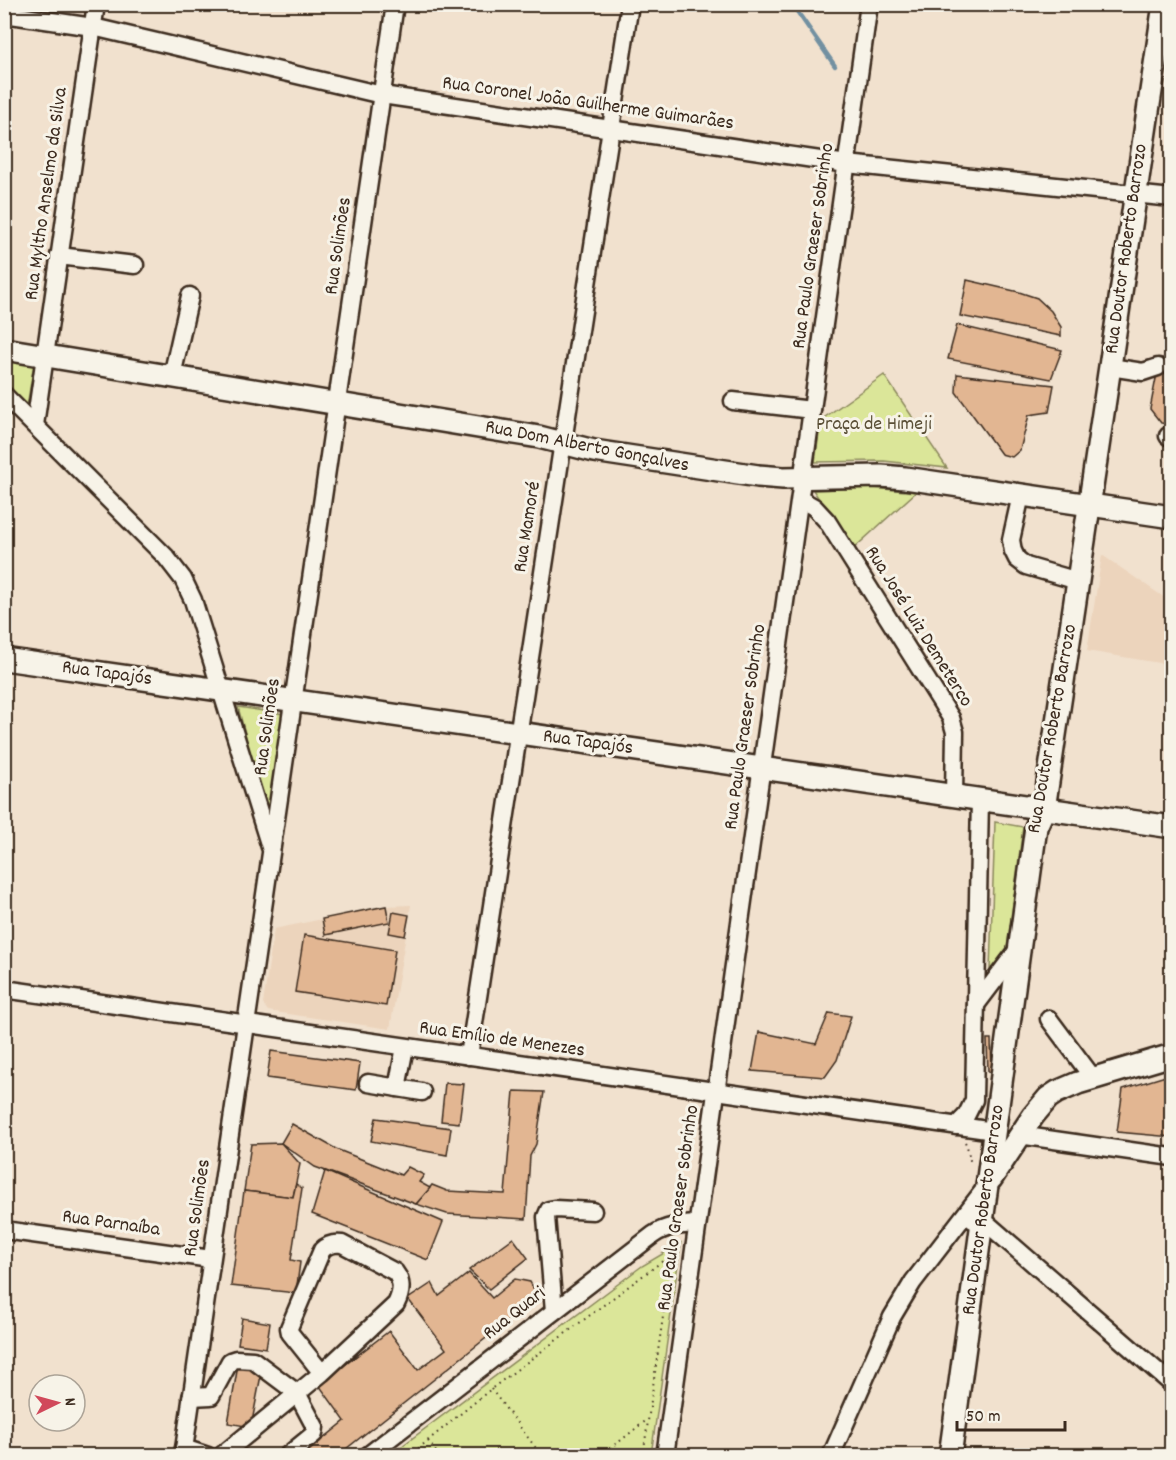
<svg xmlns="http://www.w3.org/2000/svg" width="1176" height="1460" font-family="Dekko,sans-serif">
	<rect width="100%" height="100%" fill="#f1e1ce"/>
	<filter id="ink" filterUnits="userSpaceOnUse"><feTurbulence type="fractalNoise" baseFrequency=".0167" numOctaves="2"/><feDisplacementMap in="SourceGraphic" scale="12" xChannelSelector="R" yChannelSelector="G"/><feConvolveMatrix kernelMatrix="1 2 1 2 8 2 1 2 1" color-interpolation-filters="sRGB"/></filter>
	<g filter="url(#ink)">
		<g fill="#ecd4bc">
			<path d="M1102 555 1171 602V665L1087 651Z"/>
			<path d="M411 905 390 1029 268 1011 263 1004 274 929 386 906Z"/>
		</g>
		<g fill="#dbe699" stroke="#8b885c" stroke-width="1.5">
			<path d="M4 359 34 364 27 406 5 382Z"/>
			<path d="M884 375 947 468 884 461 815 462 821 420Z"/>
			<path d="M873 488 916 492 853 549 813 490Z"/>
			<path d="M238 707 284 714 268 820Z"/>
			<path d="M995 822 1023 827 1007 948 990 970Z"/>
			<path d="M681 1243 651 1455H390L642 1266Z"/>
		</g>
		<g fill="none" stroke-linecap="round" stroke-linejoin="round">
			<path stroke="#7290a1" stroke-width="4.5" d="M792 4 835 66"/>
		</g>
		<g fill="#e2b692" stroke="#3b2a1e" stroke-width="1.5">
			<path d="M967 280 1019 292 1037 298 1051 311 1061 327V336L960 316Z"/>
			<path d="M957 325 1062 350 1051 379 948 359Z"/>
			<path d="M1160 358 1172 359V424L1161 423 1150 409Z"/>
			<path d="M957 374 1054 385 1049 412 1029 415 1020 450 1012 457 1001 454 956 392Z"/>
			<path d="M386 906 389 922 325 935 322 919Z"/>
			<path d="M393 912 409 915 405 936 389 933Z"/>
			<path d="M304 935 395 950 386 1006 295 992Z"/>
			<path d="M829 1013 851 1016 837 1060 825 1077 752 1071 759 1032 816 1044Z"/>
			<path d="M987 1039H991L992 1072H988Z"/>
			<path d="M271 1051 360 1063 356 1090 267 1078Z"/>
			<path d="M1172 1074V1137L1117 1132 1123 1089Z"/>
			<path d="M445 1083 464 1084 459 1123 441 1121Z"/>
			<path d="M514 1091 544 1092 536 1144 530 1156 526 1219 447 1214 416 1204 432 1185 447 1191 505 1194Z"/>
			<path d="M376 1118 451 1128 447 1155 371 1141Z"/>
			<path d="M292 1124 336 1149 401 1175 408 1167 424 1175 419 1182 430 1188 416 1204 315 1167 281 1143Z"/>
			<path d="M281 1143 300 1164 293 1197 244 1191 251 1144Z"/>
			<path d="M325 1171 443 1222 428 1260 312 1214Z"/>
			<path d="M296 1184 302 1188 291 1260 300 1262 296 1293 231 1286 244 1191 293 1197Z"/>
			<path d="M513 1238 528 1258 489 1289 469 1270Z"/>
			<path d="M469 1273 492 1298 515 1279 530 1282 538 1297 337 1456H302L345 1421 319 1385 389 1331 418 1370 446 1349 408 1299 432 1283 439 1296Z"/>
			<path d="M242 1318 270 1323 266 1348 238 1344Z"/>
			<path d="M238 1365 262 1370 251 1427 228 1423Z"/>
		</g>
		<g fill="none" stroke-linecap="round" stroke-linejoin="round">
			<path stroke="#cdbcab" stroke-width="16" stroke-dasharray="16 8" stroke-linecap="butt" d="M1158 367 1172 365"/>
			<defs>
				<g id="minor">
					<path d="M4 14 93 27 382 95 847 164 1172 198"/>
					<path d="M59 256 135 265"/>
					<path d="M1110 367 1143 372 1158 367"/>
					<path d="M172 376 190 296"/>
					<path d="M4 395 166 557 183 579 193 600 270 847"/>
					<path d="M733 401 812 410"/>
					<path d="M35 425 96 4"/>
					<path d="M1168 436 1172 438"/>
					<path d="M1021 495 1011 540 1013 551 1017 559 1026 566 1078 581"/>
					<path d="M800 499 814 507 827 521 951 718 955 732 954 796"/>
					<path d="M4 989 994 1131"/>
					<path d="M976 1005 1019 948"/>
					<path d="M1049 1019 1093 1078"/>
					<path d="M469 1056 630 4"/>
					<path d="M368 1083 422 1092"/>
					<path d="M397 1088 405 1047"/>
					<path d="M956 1126 966 1116 974 1100 980 799"/>
					<path d="M1019 1135 1172 1157"/>
					<path d="M973 1220 982 1219 1172 1384"/>
					<path d="M4 1230 211 1259"/>
					<path d="M554 1311 546 1217 549 1210 555 1209 593 1211"/>
					<path d="M191 1397 211 1396 230 1361 236 1359 253 1360 297 1393 315 1427 314 1434 287 1456"/>
					<path d="M184 1448 208 1456"/>
					<path d="M183 1456 395 4"/>
					<path d="M221 1456 322 1373 396 1304C402 1292 403 1282 395 1272L342 1244C334 1243 328 1244 322 1250L289 1328 290 1333 322 1373"/>
					<path d="M367 1456 653 1235C667 1225 681 1225 697 1224"/>
					<path d="M665 1456 869 4"/>
					<path d="M831 1456 892 1317 913 1282 987 1186"/>
				</g>
				<g id="major">
					<path d="M4 349 539 437 594 451 758 476 783 478 881 476 905 478 1172 517"/>
					<path d="M4 659 1172 827"/>
					<path d="M991 1179 1033 1116 1048 1098 1057 1092 1078 1083 1172 1055"/>
					<path d="M950 1456 1036 827 1044 809 1164 4"/>
				</g>
			</defs>
			<use href="#minor" stroke="#3b2a1e" stroke-width="21"/>
			<use href="#major" stroke="#3b2a1e" stroke-width="26"/>
			<g stroke="#3b2a1e" stroke-width="2" stroke-dasharray="1.5 4.5" stroke-linecap="butt">
				<path d="M965 1142 967 1146 971 1165"/>
				<path d="M491 1389 542 1456"/>
				<path d="M428 1441 439 1456"/>
				<path d="M409 1456 491 1389 672 1254 643 1456"/>
				<path d="M601 1456 648 1419"/>
			</g>
			<use href="#minor" stroke="#f7f3e8" stroke-width="16"/>
			<use href="#major" stroke="#f7f3e8" stroke-width="21"/>
		</g>
	</g>
	<g text-anchor="middle" dominant-baseline="central" stroke-width="6" stroke-linejoin="round" paint-order="stroke">
		<g font-size="20" fill="#3b2a1e" stroke="#f7f3e8">
			<text transform="translate(588 104) rotate(8)">Rua Coronel João Guilherme Guimarães</text>
			<text transform="translate(47 194) rotate(-82)">Rua Myltho Anselmo da Silva</text>
			<text transform="translate(339 246) rotate(-82)">Rua Solimões</text>
			<text transform="translate(814 246) rotate(-82)">Rua Paulo Graeser Sobrinho</text>
			<text transform="translate(1127 249) rotate(-82)">Rua Doutor Roberto Barrozo</text>
			<text transform="translate(587 447) rotate(11)">Rua Dom Alberto Gonçalves</text>
			<text transform="translate(528 527) rotate(-81)">Rua Mamoré</text>
			<text transform="translate(918 627) rotate(58)">Rua José Luiz Demeterco</text>
			<text transform="translate(107 674) rotate(8)">Rua Tapajós</text>
			<text transform="translate(268 727) rotate(-82)">Rua Solimões</text>
			<text transform="translate(746 727) rotate(-82)">Rua Paulo Graeser Sobrinho</text>
			<text transform="translate(1053 729) rotate(-80)">Rua Doutor Roberto Barrozo</text>
			<text transform="translate(588 743) rotate(8)">Rua Tapajós</text>
			<text transform="translate(502 1040) rotate(8)">Rua Emílio de Menezes</text>
			<text transform="translate(198 1208) rotate(-82)">Rua Solimões</text>
			<text transform="translate(679 1208) rotate(-82)">Rua Paulo Graeser Sobrinho</text>
			<text transform="translate(984 1210) rotate(-82)">Rua Doutor Roberto Barrozo</text>
			<text transform="translate(111 1224) rotate(8)">Rua Parnaíba</text>
			<text transform="translate(515 1314) rotate(-38)">Rua Quari</text>
		</g>
		<g font-size="20" fill="#5b5037" stroke="#f7f3e8">
			<text x="874" y="425">Praça de Himeji</text>
		</g>
	</g>
	<rect width="1176" height="1460" fill="none" stroke="#f7f3e8" stroke-width="24"/>
	<rect x="12" y="12" width="1152" height="1436" fill="none" stroke="#3b2a1e" stroke-width="2" filter="url(#ink)"/>
	<g transform="translate(57 1403) rotate(85)"><circle r="28" fill="#f7f3e8" stroke="#aca397" stroke-width="1.5"/>
	<path d="M0-4.5L10 22L0 15L-10 22Z" fill="#d1495b"/>
	<text y="-9" font-size="16" font-weight="bold" text-anchor="middle" fill="#3b2a1e">N</text>
	</g>
	<path d="M957 1421v9h108v-9" fill="none" stroke="#3b2a1e" stroke-width="3"/>
	<text x="966" y="1421" font-size="18" fill="#3b2a1e" stroke="#f7f3e8" stroke-width="4.5" paint-order="stroke">50 m</text>
</svg>
